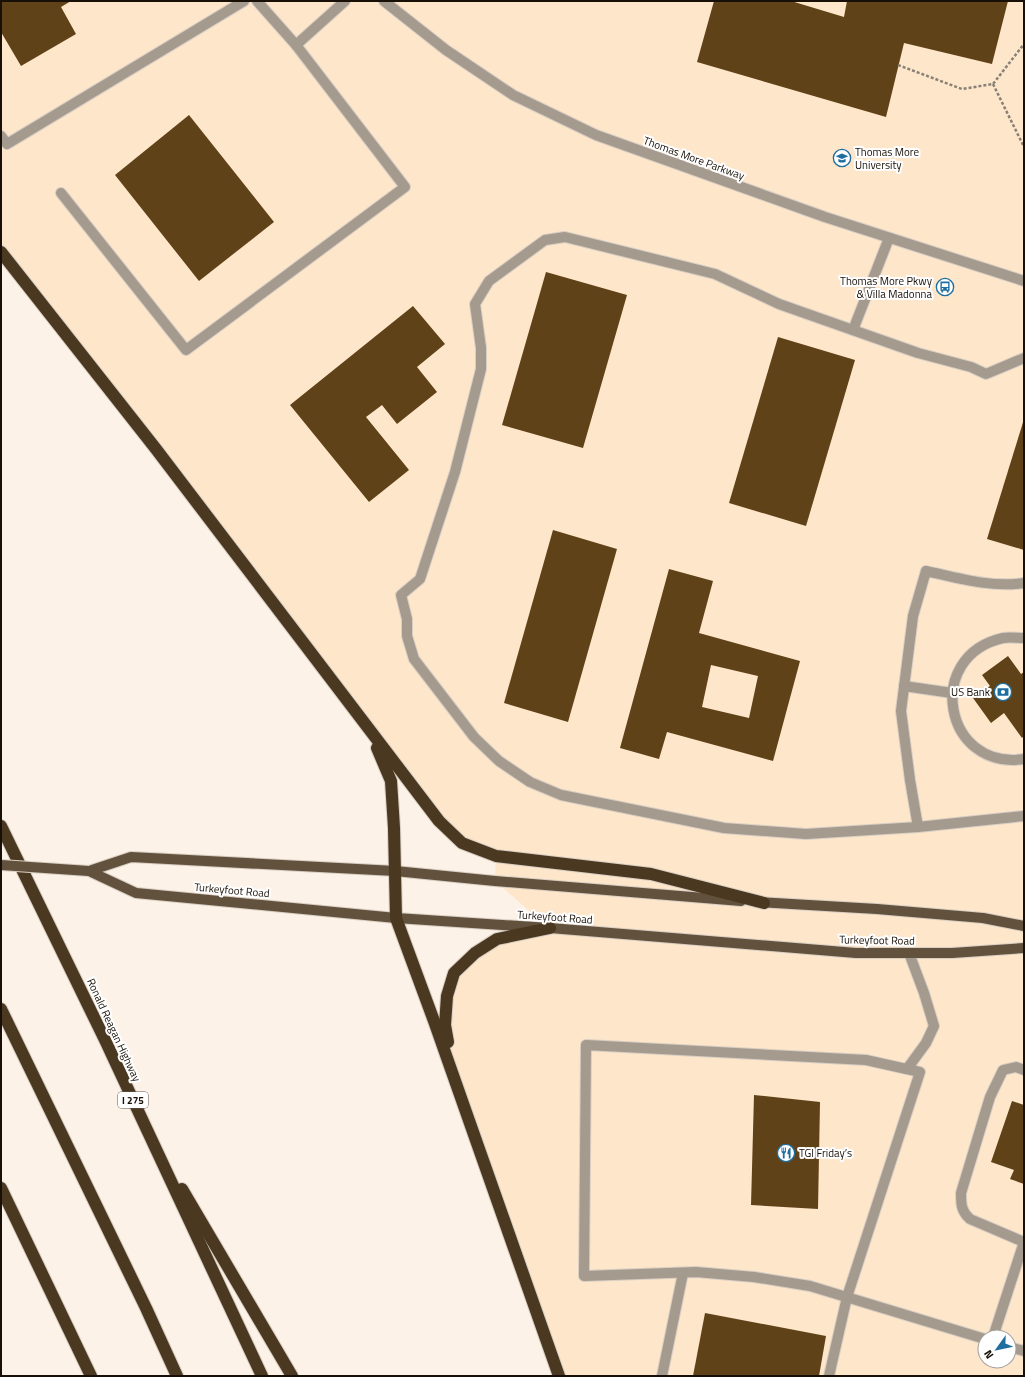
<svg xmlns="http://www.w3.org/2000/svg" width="1025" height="1377" font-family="'Titillium Web',sans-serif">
	<rect width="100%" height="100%" fill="#fcf2e7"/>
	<path fill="#fee6ca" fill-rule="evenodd" d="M1 1H1024V1376H559L454 1079 445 1025 454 973 497 939 549 928 495 881 496 856 462 843 1 252ZM985 1337H1009V1361H985Z"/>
	<g fill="#604218" fill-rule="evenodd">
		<path d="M1 1H71L61 7 76 34 21 66 1 32Z"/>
		<path d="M714 1H791L844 17 847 1H1008L992 64 904 43 886 117 697 62Z"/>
		<path d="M189 115 274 222 199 281 115 175Z"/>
		<path d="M546 272 627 295 583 448 502 425Z"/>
		<path d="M413 306 445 344 417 367 437 392 397 424 382 405 366 417 409 470 369 502 290 405Z"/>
		<path d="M778 337 855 360 806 526 729 503Z"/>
		<path d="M1024 419V550L987 539Z"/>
		<path d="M553 530 617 549 568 722 504 703Z"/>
		<path d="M669 569 713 581 699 633 800 661 773 761 667 732 659 759 620 748ZM711 665 758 676 749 718 702 707Z"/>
		<path d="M1008 656 1021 674 1024 672V736L1022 738 1004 713 991 723 973 698 990 686 982 675Z"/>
		<path d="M754 1095 820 1102 818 1209 751 1205Z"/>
		<path d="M1012 1101 1024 1105V1184L1010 1179 1014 1170 991 1162Z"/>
		<path d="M705 1313 826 1336 819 1376H693Z"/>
	</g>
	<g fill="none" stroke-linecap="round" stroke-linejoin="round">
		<defs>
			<g id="minor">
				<path d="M384 1 446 50 513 95 596 135 825 217 1024 281"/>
				<path d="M296 45 345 1"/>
				<path d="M1 136 7 144 244 1"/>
				<path d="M61 193 186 350 405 187 296 45 257 1"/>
				<path d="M853 330 889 238"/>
				<path d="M1024 358 986 374 971 367 918 353 779 304 715 274 565 237 545 240 489 281 475 304 481 348V369L455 472 420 579 401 595 407 619V636L414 659 474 737 499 761 530 782 561 795 724 828 806 834 918 827 1024 816"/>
				<path d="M1024 638C1017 638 1009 637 1003 638 923 656 944 771 1024 759"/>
				<path d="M904 686 952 693"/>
				<path d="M918 827 910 780 901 711 913 616 926 571C958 578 991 588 1024 583"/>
				<path d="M907 1069 926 1043 934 1026 924 993 909 953"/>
				<path d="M1024 1070 1016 1067 1003 1070 990 1097 961 1193C961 1204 961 1211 970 1219L1024 1242"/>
				<path d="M993 1337 1024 1242"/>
				<path d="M1009 1347 1024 1351"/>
				<path d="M662 1376 683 1273"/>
				<path d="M829 1376 847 1297 920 1072 866 1060 586 1045 584 1276 696 1272 754 1277 810 1286 985 1339"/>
			</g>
			<g id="major">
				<path d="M89 871 136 893 396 918 550 928 856 953H952L1024 948"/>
				<path d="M89 871 131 857 395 871 495 881 741 901"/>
				<path d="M757 902 877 909 983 918 1024 926"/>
			</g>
			<g id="highway">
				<path d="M1 252 156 449 439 821 462 843 496 856 651 874 764 903"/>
				<path d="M377 748 391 781 394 828 396 918 434 1021 559 1376"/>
				<path d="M1 826 105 1040 262 1376"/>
				<path d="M1 1009 146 1308 177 1376"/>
				<path d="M448 1042 445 1025 447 996 454 973 475 953 497 939 550 928"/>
				<path d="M1 1188 91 1376"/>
				<path d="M182 1189 292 1376"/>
			</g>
		</defs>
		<use href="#minor" stroke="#d8cec3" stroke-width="12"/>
		<use href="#major" stroke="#d8cec3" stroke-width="12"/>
		<use href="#highway" stroke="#d8cec3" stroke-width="14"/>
		<g stroke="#8a8176" stroke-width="2.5" stroke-dasharray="3 2" stroke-linecap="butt">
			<path d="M898 65 962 89 993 84 1024 44"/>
			<path d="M993 84 1024 147"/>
		</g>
		<use href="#minor" stroke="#a49a8e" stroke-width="10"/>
		<use href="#major" stroke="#62513c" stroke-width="10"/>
		<use href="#highway" stroke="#4b3820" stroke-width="12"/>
		<defs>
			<path id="major-bridge" d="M1 865 89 871"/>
		</defs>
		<use href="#major-bridge" stroke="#d8cec3" stroke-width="12" stroke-linecap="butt"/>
		<use href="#major-bridge" stroke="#62513c" stroke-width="10"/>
	</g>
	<defs>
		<symbol id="university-ring" viewBox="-11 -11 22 22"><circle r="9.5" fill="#fff" stroke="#1f6ea0" stroke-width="1.5"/><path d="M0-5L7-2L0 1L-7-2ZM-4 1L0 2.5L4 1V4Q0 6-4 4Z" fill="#1f6ea0"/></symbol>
		<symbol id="bus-ring" viewBox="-11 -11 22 22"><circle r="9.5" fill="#fff" stroke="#1f6ea0" stroke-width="1.5"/><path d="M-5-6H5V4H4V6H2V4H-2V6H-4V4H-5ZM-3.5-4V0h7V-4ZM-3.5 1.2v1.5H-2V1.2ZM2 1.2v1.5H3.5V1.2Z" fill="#1f6ea0"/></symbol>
		<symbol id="bank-ring" viewBox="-11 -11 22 22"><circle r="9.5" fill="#fff" stroke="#1f6ea0" stroke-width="1.5"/><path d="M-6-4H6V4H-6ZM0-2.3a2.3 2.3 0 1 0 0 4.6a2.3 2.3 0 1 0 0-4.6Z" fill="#1f6ea0"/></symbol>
		<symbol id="restaurant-ring" viewBox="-11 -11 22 22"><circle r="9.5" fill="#fff" stroke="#1f6ea0" stroke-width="1.5"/><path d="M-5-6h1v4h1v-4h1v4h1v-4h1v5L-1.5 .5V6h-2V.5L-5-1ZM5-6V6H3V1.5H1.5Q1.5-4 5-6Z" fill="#1f6ea0"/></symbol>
	</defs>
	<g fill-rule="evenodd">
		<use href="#university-ring" x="832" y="148" width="20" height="20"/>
		<use href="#bus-ring" x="935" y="277" width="20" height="20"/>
		<use href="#bank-ring" x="993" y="682" width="20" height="20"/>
		<use href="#restaurant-ring" x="776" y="1143" width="20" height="20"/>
	</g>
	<g text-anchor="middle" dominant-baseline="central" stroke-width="4" stroke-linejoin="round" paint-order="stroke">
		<rect fill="#fff" stroke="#5d5851" stroke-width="1" x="118" y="1092" width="30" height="16" rx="3"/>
		<g font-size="10" font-weight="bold" fill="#181006">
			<text x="133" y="1100">I 275</text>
		</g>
		<g font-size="11" fill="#181006" stroke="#fff" text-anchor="start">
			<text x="855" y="152">Thomas More<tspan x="855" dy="13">University</tspan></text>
			<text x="932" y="281" text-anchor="end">Thomas More Pkwy<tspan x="932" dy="13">&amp; Villa Madonna</tspan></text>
			<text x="990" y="692" text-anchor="end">US Bank</text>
			<text x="799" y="1153">TGI Friday’s</text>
		</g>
		<g font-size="11" fill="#181006" stroke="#fff">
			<text transform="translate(694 158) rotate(20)">Thomas More Parkway</text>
			<text transform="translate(232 890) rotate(5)">Turkeyfoot Road</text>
			<text transform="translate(555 917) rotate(4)">Turkeyfoot Road</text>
			<text transform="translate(877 940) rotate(1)">Turkeyfoot Road</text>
			<text transform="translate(114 1030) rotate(65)">Ronald Reagan Highway</text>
		</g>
	</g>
	<rect width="1025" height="1377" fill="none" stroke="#181006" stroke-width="4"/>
	<g transform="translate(997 1349) rotate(237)"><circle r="19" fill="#ffffff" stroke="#a39f9b"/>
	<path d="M0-3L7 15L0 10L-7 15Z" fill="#1f6ea0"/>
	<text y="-6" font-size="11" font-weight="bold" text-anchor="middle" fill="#181006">N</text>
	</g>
</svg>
